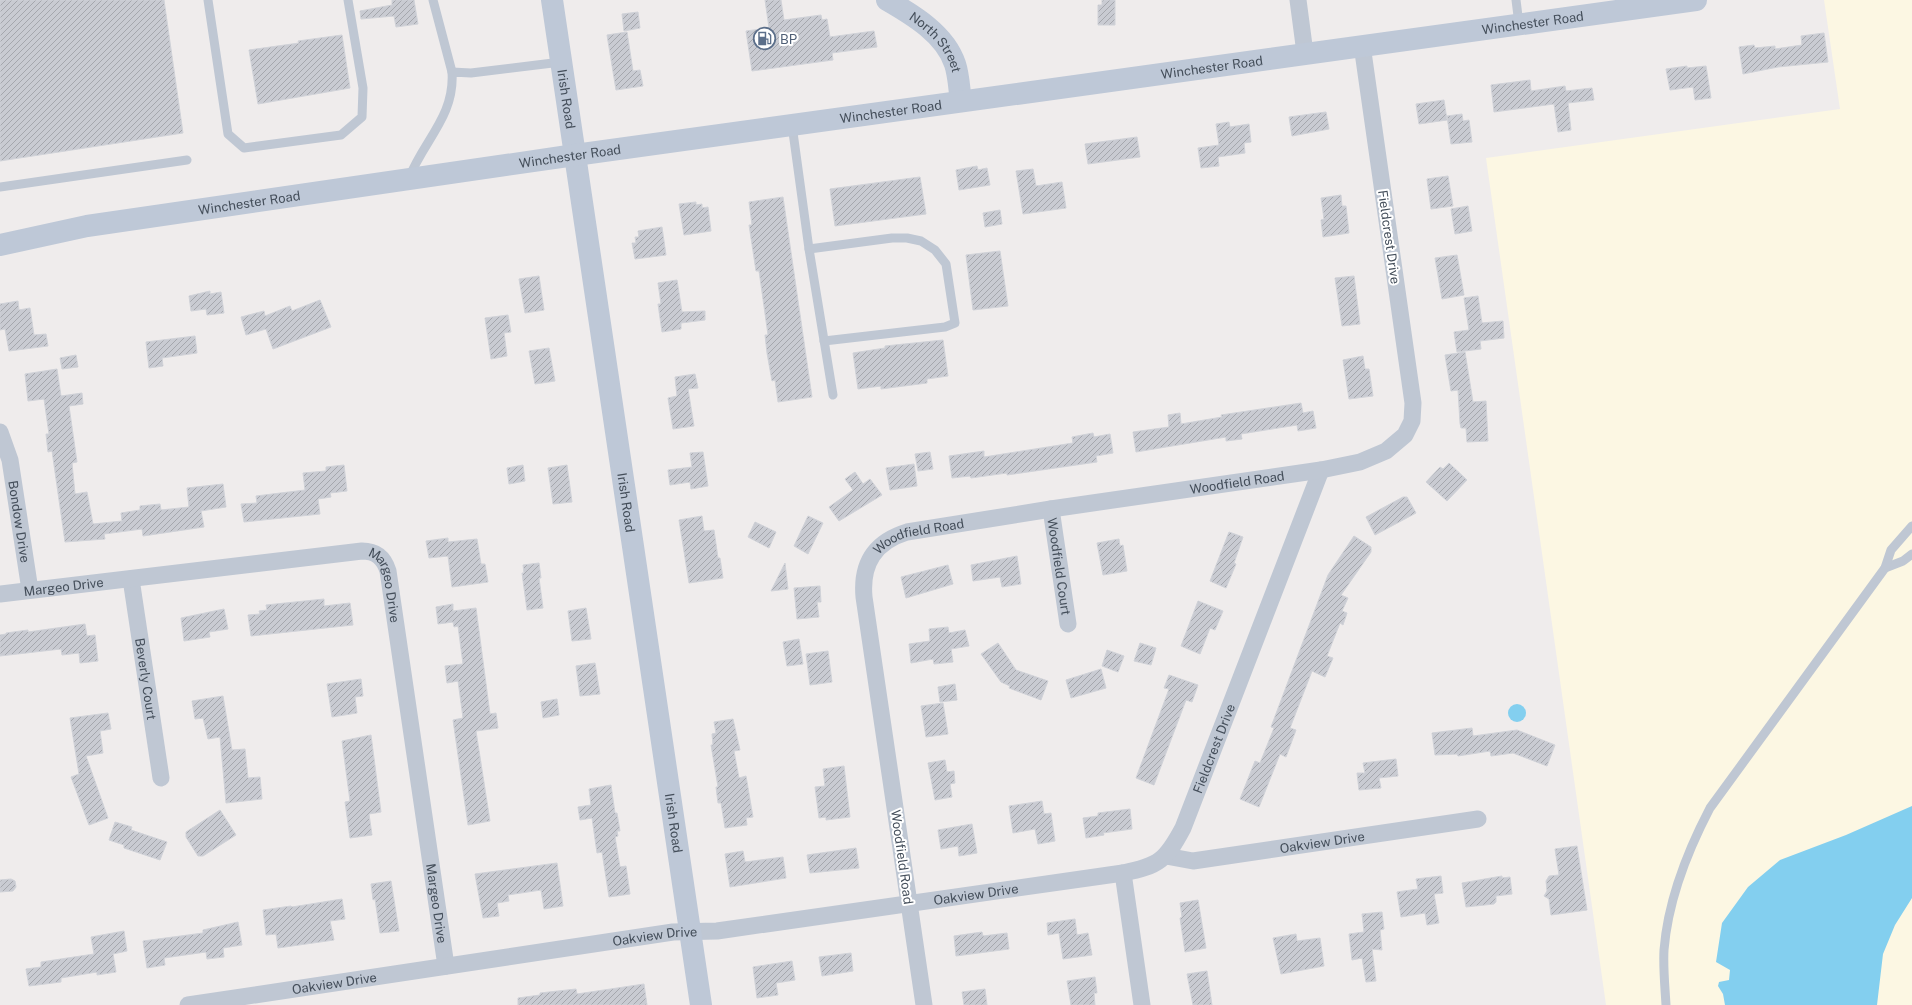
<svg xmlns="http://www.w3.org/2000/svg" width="1912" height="1005" font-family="'Public Sans',sans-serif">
	<defs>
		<pattern id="building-hatch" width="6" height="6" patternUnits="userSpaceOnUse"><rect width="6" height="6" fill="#c9cbd2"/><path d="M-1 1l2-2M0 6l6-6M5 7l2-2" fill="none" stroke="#a5a7ad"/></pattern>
	</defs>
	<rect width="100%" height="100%" fill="#efecec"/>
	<path fill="#fcf7e3" d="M1824 0H1912V1005H1606L1486 158 1840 109Z"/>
	<g fill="#83cfef">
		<circle cx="1517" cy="713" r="9"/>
		<path d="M1912 806V898L1895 925 1883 954 1877 1005H1725L1723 994 1718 986 1719 982 1729 980 1730 970 1716 962 1722 923 1748 887 1780 860 1846 835Z"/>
	</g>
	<g fill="url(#building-hatch)" stroke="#d0d2d8">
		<path d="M0 0H164L183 133 0 161Z"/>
		<path d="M392 0H414L418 24 396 27 394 16 361 19 360 11 392 5Z"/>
		<path d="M765 0H781L784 20 821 15 822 20 827 19 830 37 874 31 877 47 832 53 833 60 752 71 746 31 769 28Z"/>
		<path d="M1102 0H1115V25H1098V5H1102Z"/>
		<path d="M638 12 640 28 624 31 622 14Z"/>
		<path d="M627 32 633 71 640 70 643 86 616 90 607 35Z"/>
		<path d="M1824 33 1828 62 1778 67 1743 74 1739 47 1754 45 1755 48 1775 46V49L1802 45 1801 36Z"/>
		<path d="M342 35 350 88 258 104 249 50 299 43 298 41Z"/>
		<path d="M1687 66V68L1706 66 1711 98 1695 100 1693 87 1670 90 1666 69Z"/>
		<path d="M1530 80 1531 91 1565 86 1566 91 1592 88 1594 100 1568 103 1571 130 1558 132 1554 104 1494 112 1491 85Z"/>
		<path d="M1444 100 1447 120 1419 124 1416 104Z"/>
		<path d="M1326 112 1329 129 1292 136 1289 117Z"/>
		<path d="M1462 114 1463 121 1469 120 1472 142 1451 144 1447 116Z"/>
		<path d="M1229 122 1230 127 1249 124 1251 142 1244 143 1245 153 1218 157 1219 166 1201 168 1198 148 1219 145 1216 124Z"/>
		<path d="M1137 137 1140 157 1088 164 1085 144Z"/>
		<path d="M977 166 978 170 987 168 990 185 959 190 956 170Z"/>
		<path d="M1033 169 1036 186 1062 182 1066 208 1023 214 1016 171Z"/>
		<path d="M1448 176 1453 206 1431 209 1427 179Z"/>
		<path d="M920 177 926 214 835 226 830 189Z"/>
		<path d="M1341 195 1342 206H1346L1349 233 1323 237 1321 220 1324 219 1321 198Z"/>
		<path d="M783 197 812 397 778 402 775 380 772 381 767 353 765 335H768L759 271H756L749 225H752L749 202Z"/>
		<path d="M696 202V205L702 204V208L708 207 711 231 684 235 679 204Z"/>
		<path d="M1468 206 1472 231 1455 234 1451 209Z"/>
		<path d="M1000 210 1002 224 985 227 983 213Z"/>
		<path d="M662 227 666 255 635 259 632 243H636L635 237H639L638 231Z"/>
		<path d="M1000 251 1008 306 973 310 966 255Z"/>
		<path d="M1457 255 1464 295 1442 299 1435 258Z"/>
		<path d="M539 276 544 310 525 313 519 279Z"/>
		<path d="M1354 276 1360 324 1342 326 1335 278Z"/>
		<path d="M677 280 682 312 705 311V320L681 323V329L662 332 658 304H661L658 283Z"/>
		<path d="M210 291V294L221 292 224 313 207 315 206 309 191 311 189 296Z"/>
		<path d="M1478 296 1482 323 1503 321 1504 338 1480 341 1481 349 1457 352 1454 332 1469 330 1464 298Z"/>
		<path d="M320 300 331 327 273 349 266 329 246 335 241 317 264 311 265 316 290 306 292 311Z"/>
		<path d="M18 301 19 310 30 308 34 335 46 334 48 346 9 351 5 329 0 330V304Z"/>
		<path d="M508 315 511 332 504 333 507 356 491 359 485 318Z"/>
		<path d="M195 336 197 353 162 358 163 366 149 368 146 342Z"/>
		<path d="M943 340 948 376 927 379V383L881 389V386L858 389 853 353 885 348V346Z"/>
		<path d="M549 348 555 381 535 384 529 351Z"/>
		<path d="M1465 352 1473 402 1486 401 1488 441 1467 442 1466 428H1461L1460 423 1458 390 1451 391 1445 355Z"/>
		<path d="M76 355 78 367 62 369 60 358Z"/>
		<path d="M1363 356 1365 369H1369L1373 396 1349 399 1343 360Z"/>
		<path d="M57 369 61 396 82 393 83 404 69 406 77 462 72 463 75 494 87 492 93 524 122 521 121 513 140 510V506L160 504 161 510 189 507 187 488 223 484 226 507 201 511 204 527 143 536 142 529 104 534 105 539 65 542 52 451 48 452 46 434H49L44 399 28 401 25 374Z"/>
		<path d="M695 374 698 388 688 389 694 426 673 429 668 398 677 396 675 377Z"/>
		<path d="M1301 403 1303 413 1313 411 1316 428 1298 431 1297 425 1241 434 1242 439 1226 441V437L1136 452 1133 432 1169 427 1168 415 1180 413 1181 424 1222 417 1221 415Z"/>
		<path d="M1093 433 1094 437 1110 434 1113 453 1096 456 1097 462 1007 475V473L971 478 970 476 952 478 949 456 984 451V457L1073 443 1072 437Z"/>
		<path d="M703 452 708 486 691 489 690 482 670 485 668 470 692 467 690 453Z"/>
		<path d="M930 452 933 469 918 471 915 454Z"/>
		<path d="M1449 463 1467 480 1447 501 1426 482 1440 467 1443 469Z"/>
		<path d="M914 464 917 486 890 490 886 468Z"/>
		<path d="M344 465 347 491 330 493 331 497 318 499 320 514 244 522 241 504 257 503 256 496 305 490 303 473 326 471V467Z"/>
		<path d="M523 465 525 481 509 484 507 468Z"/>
		<path d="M567 465 572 502 553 504 548 468Z"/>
		<path d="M855 472 863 484 870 479 882 495 839 521 829 507 853 490 845 479Z"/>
		<path d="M1403 497H1407L1416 513 1375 535 1366 517Z"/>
		<path d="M702 516 704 531 714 530 718 558H720L723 578 689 583 679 520Z"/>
		<path d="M808 516 823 523 808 554 794 546Z"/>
		<path d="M755 522 776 532 769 548 748 537Z"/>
		<path d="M1229 532 1243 537 1234 563 1236 564 1226 588 1210 581Z"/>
		<path d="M1354 536 1371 547V552L1341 595 1348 598 1342 611 1347 613 1343 625 1340 623 1327 656 1333 658 1325 677 1312 671 1290 728 1296 730 1286 757 1280 754 1259 807 1240 799 1255 761 1260 763 1274 728 1271 727 1328 575Z"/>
		<path d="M448 538V542L477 539 481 564H485L488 582 452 587 448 556 429 558 426 541Z"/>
		<path d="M1119 539 1120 546 1123 545 1127 571 1103 575 1097 543Z"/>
		<path d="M1017 556 1021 584 1002 587 1000 577 973 581 971 565Z"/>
		<path d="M539 563 541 578H539L543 608 527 610 522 573H524L523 565Z"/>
		<path d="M785 563 788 589 771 591Z"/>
		<path d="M948 565 953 584 906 598 901 577Z"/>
		<path d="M820 586 821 602H817L819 617 797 619 794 588Z"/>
		<path d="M324 599V606L350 603 353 625 251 636 248 615 260 614 259 611 267 610 266 605Z"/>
		<path d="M1198 601 1223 611 1215 630 1210 628 1200 654 1181 646Z"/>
		<path d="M453 604V611L476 608 490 714 496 713 498 728 476 731 490 821 468 825 453 720 463 718 458 681 447 683 445 666 463 664 458 626 454 627 453 622 438 624 436 607Z"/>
		<path d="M586 608 591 639 572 641 568 611Z"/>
		<path d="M224 609 228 629 209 632 210 637 184 641 181 618Z"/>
		<path d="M85 624 87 636 95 635 98 661 80 663 79 653 62 655 61 649 0 656V635L6 634V633L28 630V632Z"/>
		<path d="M948 627 949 633 965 630 969 646 951 649 953 662 934 664 933 659 911 663 909 644 930 641 929 629Z"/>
		<path d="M799 639 803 664 787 666 783 642Z"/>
		<path d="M998 643 1016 670 1048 681 1041 700 1009 688 1010 686 1001 682 981 654Z"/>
		<path d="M1140 643 1156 648 1151 665 1134 661Z"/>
		<path d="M1107 650 1124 656 1118 672 1102 666Z"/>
		<path d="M828 651 832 682 810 685 806 654Z"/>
		<path d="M595 663 600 694 580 696 576 666Z"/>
		<path d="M1101 669 1106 688 1071 698 1066 680Z"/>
		<path d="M1169 675 1198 685 1192 702 1186 700 1154 785 1136 778 1169 689 1164 688Z"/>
		<path d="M361 679 363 696 355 697 357 713 332 717 327 684Z"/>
		<path d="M955 684 957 700 940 702 938 687Z"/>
		<path d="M223 696 232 750 245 749 248 778 260 777 262 799 226 803 220 737 208 739 203 718 195 719 192 701Z"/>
		<path d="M557 699 559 715 543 718 541 702Z"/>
		<path d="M943 703 948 734 926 737 921 706Z"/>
		<path d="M108 713 111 729 100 731 103 753 86 756 108 818 89 825 71 777 79 774 70 718Z"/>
		<path d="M733 719 740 750 734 751 739 778 746 776 753 817 746 818 747 825 725 828 721 803H718L716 787H718L711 745H713L712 734 716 733 714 722Z"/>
		<path d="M1472 728 1473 736 1517 730 1555 745 1547 766 1513 753 1491 756 1490 751 1458 756 1457 754 1435 755 1432 733Z"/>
		<path d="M371 735 381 812 369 814 372 835 350 838 345 802 350 801 342 741Z"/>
		<path d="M1396 759 1398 776 1379 778 1381 788 1359 790 1357 773H1365L1363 763Z"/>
		<path d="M945 760 947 772 954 771 955 783 950 784 952 797 935 800 928 763Z"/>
		<path d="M844 766 850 817 826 820V817L819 818 815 787 825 786 823 769Z"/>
		<path d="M611 785 615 813H617L620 831H617L618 836 615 837 620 867 626 866 630 894 609 897 602 852 597 853 592 818 580 820 578 807 591 805 589 789Z"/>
		<path d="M1042 801 1044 814 1051 813 1055 841 1038 844 1035 829 1013 833 1009 806Z"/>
		<path d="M1130 809 1132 829 1103 833 1104 835 1086 838 1083 818 1098 816V813Z"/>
		<path d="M220 810 236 835 203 856H198L186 837V832Z"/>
		<path d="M115 822 132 827 131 830 167 842 160 860 124 848V845L109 840Z"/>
		<path d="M972 824 977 853 959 856 958 846 941 849 938 830Z"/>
		<path d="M1577 846 1587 910 1551 915 1549 899 1544 896 1547 891 1546 881 1549 876 1559 875 1555 849Z"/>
		<path d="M856 848 859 868 810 873 807 855Z"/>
		<path d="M743 851 745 862 783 857 786 878 730 887 725 854Z"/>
		<path d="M557 863 563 906 544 909 541 890 508 895 509 901 497 903 499 916 483 918 475 874Z"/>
		<path d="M1441 876 1443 893 1434 894 1439 923 1427 925 1425 913 1401 917 1397 892 1418 889 1416 879Z"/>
		<path d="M1502 876V878L1510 877 1512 894 1496 896V902L1494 904 1466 907 1462 883Z"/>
		<path d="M11 879 15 881 16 887 13 891 0 892V880Z"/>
		<path d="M391 881 399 931 380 933 375 899 373 900 371 884Z"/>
		<path d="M342 899 345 919 330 921 334 940 278 948 276 934 266 935 263 910 291 906 292 907Z"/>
		<path d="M1198 900 1206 948 1185 952 1180 918 1182 917 1180 903Z"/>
		<path d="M1382 912 1384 929 1380 930 1382 950 1372 949 1376 981 1366 982 1362 958 1352 960 1349 934 1364 932 1362 914Z"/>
		<path d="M1075 919 1077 935 1088 933 1092 955 1063 959 1059 933 1048 935 1047 923Z"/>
		<path d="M238 922 242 945 223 948 224 957 207 959 206 952 164 958 165 965 147 968 143 941 203 933V930Z"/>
		<path d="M124 931 127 951 113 954 116 972 97 975V972L61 978V982L29 986 26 969 41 967V962L94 954 91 937Z"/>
		<path d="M982 932 983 936 1007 933 1009 949 956 956 954 936Z"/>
		<path d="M1296 934 1297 941 1320 938 1324 966 1281 974 1273 938Z"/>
		<path d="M851 953 853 971 822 976 819 957Z"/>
		<path d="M792 961 795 980 776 983 778 995 757 998 753 967Z"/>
		<path d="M1207 971 1212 1005H1193L1187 974Z"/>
		<path d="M1095 977 1097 993H1094L1095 1005H1071L1067 981Z"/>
		<path d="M644 984 647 1005H518V998L540 995V993L576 989 577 994Z"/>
		<path d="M985 989 987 1005H964L962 992Z"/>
	</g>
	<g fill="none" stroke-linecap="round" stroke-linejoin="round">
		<g stroke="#bfc7d3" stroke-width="9">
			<path d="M208 0 228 134 244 148 341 135 362 117 363 88 348 0"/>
			<path d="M433 0 452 72"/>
			<path d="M1516 0 1519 24"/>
			<path d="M792 125 809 249 833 395"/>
			<path d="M409 178C424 140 455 116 452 72L471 73 561 62"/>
			<path d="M0 187 187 160"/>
			<path d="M809 249 892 238H907L921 241 935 250 946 264 955 323 945 327 824 341"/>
			<path d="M1885 568 1903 561 1912 554"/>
			<path d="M1666 1005C1665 987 1663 968 1664 950 1668 899 1687 852 1710 808L1885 568 1891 550 1912 526"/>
		</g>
		<g stroke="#bfc7d3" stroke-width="17">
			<path d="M1298 0 1305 53"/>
			<path id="s1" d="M0 432 10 460 30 590"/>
			<path id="s2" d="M1051 509 1068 624"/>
			<path id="s3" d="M131 579 161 778"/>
			<path id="s4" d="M0 594 362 551C376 551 384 558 388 571L446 966"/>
			<path id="s5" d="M1166 856 1193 861 1478 819"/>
			<path d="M1123 873 1142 1005"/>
			<path id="s6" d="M188 1005 673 932 717 931 1123 873C1159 866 1166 860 1183 828L1321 470"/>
			<path id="s7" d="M924 1005 864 597C861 563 875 542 907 532L1051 509 1321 470 1360 462 1386 451 1405 435 1412 421 1413 403 1362 45"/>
		</g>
		<g stroke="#bec8d7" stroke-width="22">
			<path id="s8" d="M552 0 701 1005"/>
			<path id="s9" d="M887 0C913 15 945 34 955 64 959 76 959 89 961 101"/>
			<path id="s10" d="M0 245 87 226 575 155 1696 0"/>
		</g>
	</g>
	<defs>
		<symbol id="fuel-ring" viewBox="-11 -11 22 22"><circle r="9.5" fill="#fff" stroke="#5c6f8a" stroke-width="1.5"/><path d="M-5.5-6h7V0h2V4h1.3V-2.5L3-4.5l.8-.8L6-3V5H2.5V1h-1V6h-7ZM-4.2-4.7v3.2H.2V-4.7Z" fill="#5c6f8a"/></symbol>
	</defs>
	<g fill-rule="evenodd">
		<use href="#fuel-ring" x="752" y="26" width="25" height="25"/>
	</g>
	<g text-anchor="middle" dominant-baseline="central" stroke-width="4" stroke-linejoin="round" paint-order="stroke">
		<g font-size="13" fill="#444e5a" stroke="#fff">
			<text stroke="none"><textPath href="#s10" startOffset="1549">Winchester Road</textPath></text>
			<text stroke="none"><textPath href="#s9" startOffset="66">North Street</textPath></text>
			<text stroke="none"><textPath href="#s10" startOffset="1225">Winchester Road</textPath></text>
			<text stroke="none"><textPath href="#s8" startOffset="100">Irish Road</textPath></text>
			<text stroke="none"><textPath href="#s10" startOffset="901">Winchester Road</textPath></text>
			<text stroke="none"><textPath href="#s10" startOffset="577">Winchester Road</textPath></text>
			<text stroke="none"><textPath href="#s10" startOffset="253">Winchester Road</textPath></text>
			<text transform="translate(1389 237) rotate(82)">Fieldcrest Drive</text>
			<text stroke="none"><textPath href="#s7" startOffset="832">Woodfield Road</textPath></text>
			<text stroke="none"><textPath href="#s8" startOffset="508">Irish Road</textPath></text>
			<text stroke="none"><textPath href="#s1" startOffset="92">Bondow Drive</textPath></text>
			<text stroke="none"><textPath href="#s7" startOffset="508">Woodfield Road</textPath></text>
			<text stroke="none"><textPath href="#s2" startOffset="58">Woodfield Court</textPath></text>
			<text stroke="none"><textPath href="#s4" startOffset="64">Margeo Drive</textPath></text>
			<text stroke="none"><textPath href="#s4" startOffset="412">Margeo Drive</textPath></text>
			<text stroke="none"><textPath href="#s3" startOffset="101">Beverly Court</textPath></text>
			<text stroke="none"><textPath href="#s6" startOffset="1109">Fieldcrest Drive</textPath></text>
			<text stroke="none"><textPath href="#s8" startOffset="832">Irish Road</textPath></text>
			<text stroke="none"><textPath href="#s5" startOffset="158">Oakview Drive</textPath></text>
			<text transform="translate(902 857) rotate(82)">Woodfield Road</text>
			<text stroke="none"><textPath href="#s6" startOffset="796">Oakview Drive</textPath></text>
			<text stroke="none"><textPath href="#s4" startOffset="736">Margeo Drive</textPath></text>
			<text stroke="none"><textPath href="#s6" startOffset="472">Oakview Drive</textPath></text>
			<text stroke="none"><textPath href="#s6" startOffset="148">Oakview Drive</textPath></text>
		</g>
		<g font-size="13" fill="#4e5e75" stroke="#fff" text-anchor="start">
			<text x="780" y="39">BP</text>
		</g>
	</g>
</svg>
